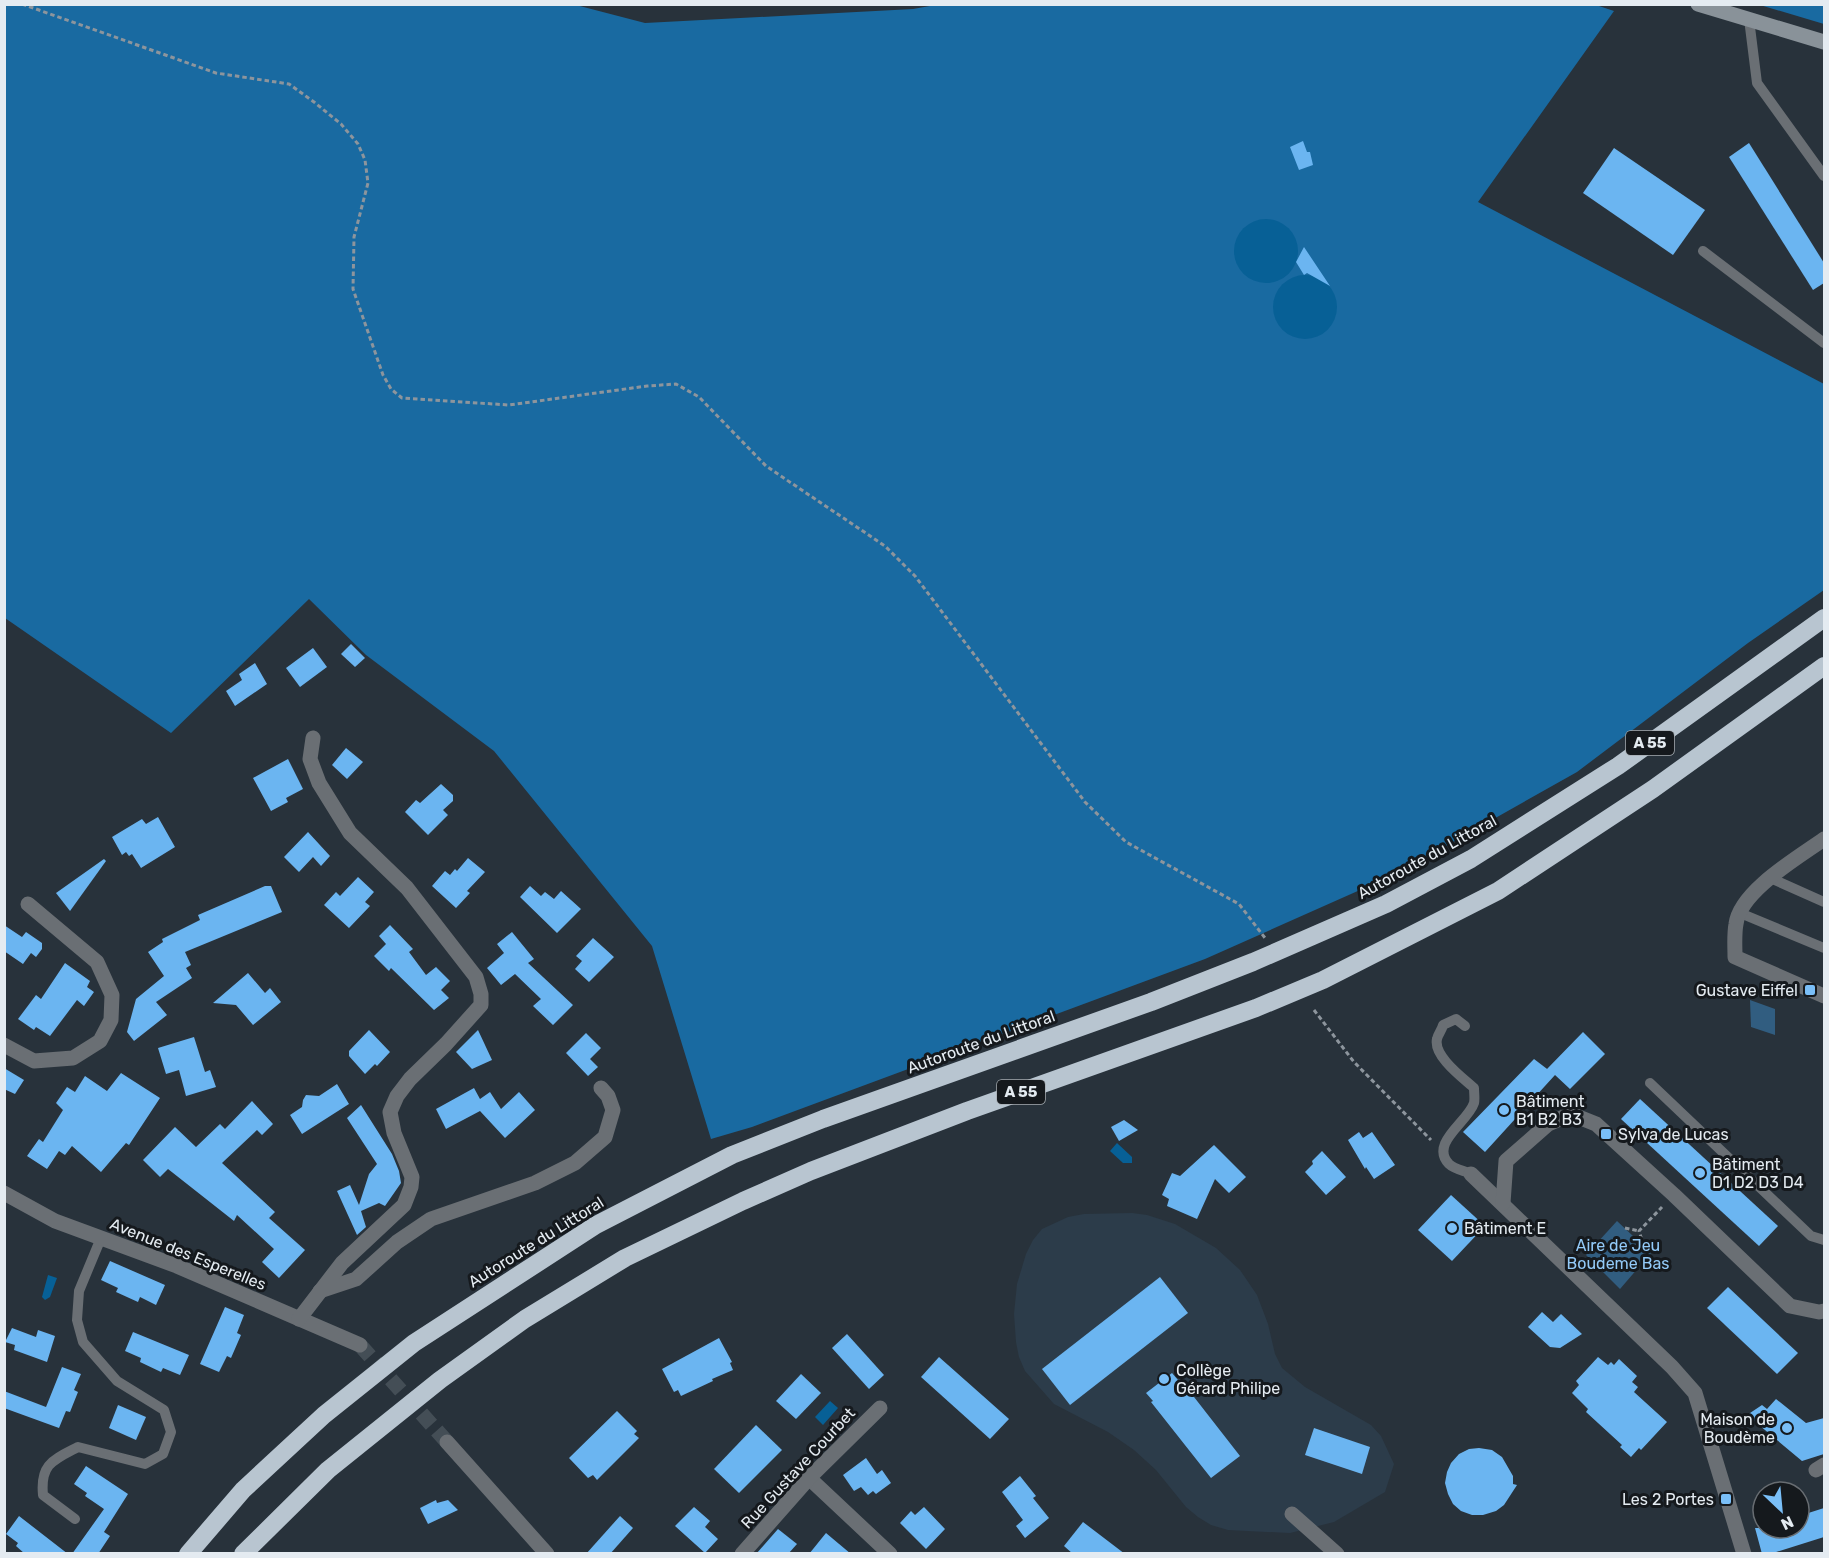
<svg xmlns="http://www.w3.org/2000/svg" width="1829" height="1558" font-family="Rubik,sans-serif">
	<rect width="100%" height="100%" fill="#28323b"/>
	<path fill="#2c3c4a" d="M1132 1213 1147 1215 1175 1224 1216 1248 1240 1270 1257 1295 1268 1324 1275 1354 1282 1368 1305 1387 1371 1425 1381 1436 1394 1464 1385 1492 1334 1522 1290 1533 1228 1530 1211 1525 1198 1517 1186 1507 1156 1470 1134 1450 1108 1432 1054 1404 1025 1371 1019 1357 1016 1342 1014 1314 1017 1284 1026 1254 1033 1240 1042 1229 1068 1217 1084 1214Z"/>
	<g fill="#315d80">
		<path d="M1750 1000 1775 1009V1035L1751 1027Z"/>
		<path d="M1617 1221 1651 1253 1620 1289 1586 1255Z"/>
	</g>
	<g fill="#196aa1">
		<path d="M572 4 645 23 913 9 941 4 1596 5 1614 11 1478 202 1824 384V590L1748 643 1577 772 1396 874 1205 959 752 1127 711 1139 652 946 494 751 366 655 309 599 171 733 5 618V5Z"/>
		<path d="M1760 5H1824V24Z"/>
	</g>
	<g fill="#076096">
		<circle cx="1266" cy="251" r="32"/>
		<circle cx="1305" cy="307" r="32"/>
		<path d="M1117 1143 1132 1157V1163H1123L1110 1151Z"/>
		<path d="M48 1275 57 1278 50 1297 45 1300 42 1297Z"/>
		<path d="M830 1401 838 1408 823 1425 815 1417Z"/>
	</g>
	<g fill="#6bb5f1">
		<path d="M1303 141 1307 152H1310L1313 165 1299 170 1290 147Z"/>
		<path d="M1749 143 1824 263V283L1813 290 1729 157Z"/>
		<path d="M1614 148 1705 210 1673 255 1583 193Z"/>
		<path d="M1304 247 1330 286 1307 273 1304 275 1296 262Z"/>
		<path d="M351 644 365 658 355 667 341 654Z"/>
		<path d="M313 648 327 667 300 687 286 668Z"/>
		<path d="M255 663 267 684 235 706 226 691 242 680 239 674Z"/>
		<path d="M346 748 363 762 347 779 332 765Z"/>
		<path d="M288 759 303 789 286 798 288 802 271 811 253 778Z"/>
		<path d="M441 784 453 795V801L443 810 448 815 428 835 405 812 416 800 420 803Z"/>
		<path d="M158 817 175 847 141 868 132 854 129 856 126 852 122 855 112 837 142 819 146 824Z"/>
		<path d="M308 832 330 856 321 866 313 857 299 872 284 857Z"/>
		<path d="M468 858 485 872 467 891 470 893 456 908 432 886 445 871 450 875 455 869 457 871Z"/>
		<path d="M104 859 106 861 70 911 56 893Z"/>
		<path d="M358 877 374 892 365 902 370 906 349 928 324 905 336 892 340 896Z"/>
		<path d="M265 886H271L282 912 185 952 191 965 186 968 192 978 156 1002 167 1015 134 1041 127 1032 136 999 164 976 148 952 163 942 162 939 200 920 198 915Z"/>
		<path d="M530 886 541 896 545 892 554 899 561 891 581 909 557 933 520 897Z"/>
		<path d="M4 925 22 937 26 932 42 943V949L36 957 31 953 23 964 4 951Z"/>
		<path d="M390 925 413 949 409 952 426 975 436 967 450 981 441 990 449 998 434 1010 391 968 389 971 374 956 386 944 379 936Z"/>
		<path d="M512 932 534 959 528 963 573 1005 553 1025 533 1006 541 999 515 974 501 985 487 968 504 953 497 944Z"/>
		<path d="M593 938 614 957 589 982 575 969 582 961 576 956Z"/>
		<path d="M65 963 90 981 87 987 94 992 84 1006 77 1000 50 1036 36 1027 34 1030 18 1019 36 995 41 999Z"/>
		<path d="M248 973 265 993 270 988 281 1002 253 1025 236 1005 213 1003Z"/>
		<path d="M369 1030 390 1052 377 1066 375 1064 365 1074 349 1056V1051Z"/>
		<path d="M478 1030 492 1060 472 1069 456 1052Z"/>
		<path d="M1583 1032 1605 1054 1570 1089 1555 1075 1485 1152 1463 1132 1534 1059 1555 1075 1547 1069Z"/>
		<path d="M586 1033 601 1048 590 1059 598 1067 588 1076 566 1053Z"/>
		<path d="M194 1037 205 1072 210 1070 216 1087 186 1096 179 1070 166 1074 158 1048Z"/>
		<path d="M4 1068 24 1080 15 1094 4 1089Z"/>
		<path d="M121 1073 160 1098 129 1145 126 1143 101 1172 72 1146 65 1155 59 1151 47 1169 27 1156 39 1139 43 1142 63 1110 56 1103 67 1087 75 1092 85 1076 107 1091Z"/>
		<path d="M337 1084 349 1104 302 1134 290 1115 302 1107 303 1100 306 1095 319 1096Z"/>
		<path d="M474 1088 480 1099 490 1092 501 1109 519 1092 535 1110 505 1138 480 1111 446 1129 436 1109Z"/>
		<path d="M1640 1099 1778 1226 1759 1246 1621 1119Z"/>
		<path d="M252 1101 273 1124 262 1135 257 1130 222 1163 275 1212 269 1218 305 1250 279 1278 262 1262 274 1249 237 1215 234 1221 168 1169 160 1177 143 1160 175 1127 196 1147 220 1124 225 1129Z"/>
		<path d="M361 1105 392 1154 399 1171 401 1183 385 1206 379 1203 361 1211 366 1227 357 1235 337 1191 350 1185 359 1205 369 1174 377 1164 347 1118Z"/>
		<path d="M1124 1120 1138 1130 1119 1141 1111 1127Z"/>
		<path d="M1359 1132 1363 1138 1372 1132 1395 1165 1374 1179 1366 1167 1365 1169 1348 1140Z"/>
		<path d="M1214 1145 1246 1177 1229 1193 1215 1179 1197 1219 1167 1206 1169 1199 1162 1195 1172 1173 1180 1176Z"/>
		<path d="M1322 1151 1346 1177 1326 1195 1305 1172 1313 1164 1312 1161Z"/>
		<path d="M1451 1195 1485 1226 1452 1261 1418 1230Z"/>
		<path d="M110 1261 165 1285 156 1305 140 1297 138 1302 116 1292 118 1288 101 1280Z"/>
		<path d="M1160 1277 1188 1313 1070 1405 1042 1369Z"/>
		<path d="M1728 1287 1798 1353 1777 1374 1707 1308Z"/>
		<path d="M225 1307 244 1315 237 1333 241 1335 231 1358 227 1356 219 1372 200 1364Z"/>
		<path d="M1542 1312 1553 1322 1561 1314 1582 1334 1560 1348 1550 1347 1528 1327Z"/>
		<path d="M12 1328 36 1337 38 1330 55 1336 47 1362 14 1350 15 1345 5 1342Z"/>
		<path d="M133 1332 189 1355 180 1375 163 1368 161 1372 140 1362 141 1358 125 1351Z"/>
		<path d="M847 1334 884 1375 869 1389 832 1348Z"/>
		<path d="M719 1338 732 1362 730 1363 733 1370 712 1379 713 1381 681 1396 678 1390 674 1392 662 1369Z"/>
		<path d="M939 1357 1009 1419 990 1439 921 1377Z"/>
		<path d="M1598 1357 1608 1365 1611 1362 1614 1365 1619 1359 1637 1376 1632 1382 1638 1387 1634 1392 1667 1422 1641 1450 1639 1448 1631 1457 1620 1447 1622 1445 1586 1412 1588 1409 1572 1393 1579 1385 1576 1381Z"/>
		<path d="M62 1367 81 1374 74 1390 78 1392 70 1412 66 1411 59 1428 4 1408V1391L46 1407Z"/>
		<path d="M1172 1373 1178 1380 1180 1379 1240 1456 1211 1478 1151 1402 1153 1401 1146 1393Z"/>
		<path d="M801 1374 821 1393 796 1419 776 1401Z"/>
		<path d="M1776 1399 1806 1423 1824 1418V1454L1802 1461 1747 1415 1762 1405 1767 1409Z"/>
		<path d="M118 1405 146 1417 136 1440 109 1428Z"/>
		<path d="M617 1411 637 1431 634 1434 639 1438 597 1480 593 1475 588 1478 569 1458Z"/>
		<path d="M756 1425 782 1450 739 1493 714 1469Z"/>
		<path d="M1314 1428 1370 1447 1362 1474 1305 1455Z"/>
		<path d="M1479 1448 1492 1450 1502 1457 1513 1476V1484L1517 1485 1504 1505 1496 1511 1483 1515H1472L1461 1511 1453 1504 1448 1494 1445 1483 1447 1472 1451 1463 1459 1454 1469 1449Z"/>
		<path d="M866 1458 877 1474 882 1470 891 1483 876 1494 873 1491 868 1495 861 1487 854 1491 843 1475Z"/>
		<path d="M86 1466 128 1494 104 1532 110 1536 98 1554H72L104 1509 85 1496 87 1493 74 1484Z"/>
		<path d="M1020 1476 1036 1496 1033 1498 1049 1518 1025 1538 1016 1526 1023 1520 1002 1492Z"/>
		<path d="M436 1500 437 1503 448 1500 458 1510 428 1524 420 1508Z"/>
		<path d="M694 1507 710 1521 705 1527 718 1539 705 1553 675 1526Z"/>
		<path d="M924 1507 945 1529 926 1549 900 1523 911 1511 915 1515Z"/>
		<path d="M1824 1508V1537L1770 1554H1762L1755 1528H1799V1516Z"/>
		<path d="M19 1516 68 1554H25L16 1546 18 1543 6 1534Z"/>
		<path d="M620 1516 633 1528 610 1554H586Z"/>
		<path d="M1083 1522 1125 1554H1073L1064 1546Z"/>
		<path d="M778 1529 797 1544 788 1554H756Z"/>
		<path d="M826 1533 851 1554H809Z"/>
	</g>
	<g fill="none" stroke-linecap="round" stroke-linejoin="round">
		<path stroke="#444e56" stroke-width="15" stroke-dasharray="15 8" stroke-linecap="butt" d="M360 1345 447 1442"/>
		<g stroke="#8d959d" stroke-width="3" stroke-dasharray="4.5 3" stroke-linecap="butt">
			<path d="M22 4 216 73 289 84 314 102 341 124 358 144 365 160 368 183 354 237 353 289 383 375 391 389 402 398 509 405 647 386 676 384 699 397 766 466 885 546 915 576 1085 802 1126 842 1239 904 1265 938"/>
			<path d="M1314 1010 1354 1062 1431 1140"/>
			<path d="M1625 1228 1639 1231"/>
			<path d="M1644 1246 1639 1231 1662 1207"/>
		</g>
		<g stroke="#6a6f74" stroke-width="10">
			<path d="M1749 19 1757 83 1824 176"/>
			<path d="M1703 251 1824 343"/>
			<path d="M1768 877 1824 902"/>
			<path d="M1740 913 1824 948"/>
			<path d="M1465 1026 1456 1019 1443 1025C1442 1030 1438 1034 1437 1039 1433 1056 1463 1078 1474 1088 1474 1093 1475 1099 1474 1103 1468 1122 1429 1143 1449 1164 1454 1169 1465 1171 1471 1174"/>
			<path d="M1650 1083 1811 1236 1824 1240"/>
			<path d="M75 1519 43 1495C40 1464 53 1460 78 1447L145 1464 163 1454 171 1432 164 1410 117 1381 83 1342 77 1320 79 1291 101 1238"/>
		</g>
		<g stroke="#6a6f74" stroke-width="15">
			<path d="M1824 839C1799 857 1740 891 1736 924 1734 935 1735 946 1735 957L1824 996"/>
			<path d="M4 1045 34 1061 73 1058 100 1041 111 1020 112 995 97 962 28 904"/>
			<path d="M1471 1174 1672 1367 1695 1393 1744 1554"/>
			<path d="M4 1193 55 1221 177 1266 360 1345"/>
			<path d="M1503 1203 1506 1161 1548 1124 1571 1114 1596 1124 1674 1195 1790 1306 1819 1312 1824 1311"/>
			<path d="M320 1291 356 1279 397 1242 431 1219 535 1183 575 1163 605 1137 613 1110 608 1096 601 1088"/>
			<path d="M299 1319 342 1263 404 1205 411 1187 412 1177 394 1133 390 1112 397 1096 410 1079 446 1044 481 1005V994L476 977 407 888 350 833 319 783 310 759 313 738"/>
			<path d="M447 1442 547 1554"/>
			<path d="M1816 1470 1824 1465"/>
			<path d="M809 1478 890 1554"/>
			<path d="M1292 1514 1337 1554"/>
			<path d="M742 1554 809 1478 880 1408"/>
		</g>
		<path stroke="#899299" stroke-width="15" d="M1698 4 1824 42"/>
		<g stroke="#b8c5d0" stroke-width="18">
			<path d="M188 1554 243 1490 324 1415 414 1343 596 1225 732 1155 823 1119 1151 1002 1253 962 1386 904 1471 859 1618 766 1824 618"/>
			<path d="M243 1554 328 1470 440 1380 525 1319 625 1258 743 1201 811 1171 967 1111 1256 1008 1323 980 1498 891 1653 789 1824 666"/>
		</g>
	</g>
	<g fill="#7abff8" stroke="#15191d" stroke-width="2">
		<rect x="1804" y="984" width="12" height="12" rx="3"/>
		<circle cx="1504" cy="1110" r="6"/>
		<rect x="1600" y="1128" width="12" height="12" rx="3"/>
		<circle cx="1700" cy="1173" r="6"/>
		<circle cx="1452" cy="1228" r="6"/>
		<circle cx="1164" cy="1379" r="6"/>
		<circle cx="1787" cy="1428" r="6"/>
		<rect x="1720" y="1493" width="12" height="12" rx="3"/>
	</g>
	<g text-anchor="middle" dominant-baseline="central" stroke-width="6" stroke-linejoin="round" paint-order="stroke">
		<g fill="#15191d" stroke="#a6acb1" stroke-width="1.5">
			<rect x="1626" y="731" width="48" height="24" rx="4.5"/>
			<rect x="997" y="1080" width="48" height="24" rx="4.5"/>
		</g>
		<g font-size="15" font-weight="bold" fill="#e4ebf1">
			<text x="1650" y="743">A 55</text>
			<text x="1021" y="1092">A 55</text>
		</g>
		<g font-size="16" fill="#e4ebf1" stroke="#15191d">
			<text transform="translate(1427 857) rotate(-29)">Autoroute du Littoral</text>
			<text transform="translate(981 1042) rotate(-20)">Autoroute du Littoral</text>
			<text transform="translate(536 1242) rotate(-32)">Autoroute du Littoral</text>
			<text transform="translate(188 1254) rotate(22)">Avenue des Esperelles</text>
			<text transform="translate(798 1468) rotate(-47)">Rue Gustave Courbet</text>
		</g>
		<g font-size="16" fill="#e4ebf1" stroke="#15191d" text-anchor="start">
			<text x="1798" y="990" text-anchor="end">Gustave Eiffel</text>
			<text x="1516" y="1101">Bâtiment<tspan x="1516" dy="18">B1 B2 B3</tspan></text>
			<text x="1618" y="1134">Sylva de Lucas</text>
			<text x="1712" y="1164">Bâtiment<tspan x="1712" dy="18">D1 D2 D3 D4</tspan></text>
			<text x="1464" y="1228">Bâtiment E</text>
			<text x="1176" y="1370">Collège<tspan x="1176" dy="18">Gérard Philipe</tspan></text>
			<text x="1775" y="1419" text-anchor="end">Maison de<tspan x="1775" dy="18">Boudème</tspan></text>
			<text x="1714" y="1499" text-anchor="end">Les 2 Portes</text>
		</g>
		<g font-size="16" fill="#93caf8" stroke="#15191d">
			<text x="1618" y="1245">Aire de Jeu<tspan x="1618" dy="18">Boudeme Bas</tspan></text>
		</g>
	</g>
	<rect width="1829" height="1558" fill="none" stroke="#e4ebf1" stroke-width="12"/>
	<g transform="translate(1781 1510) rotate(154)"><circle r="28" fill="#15191d" stroke="#686d72" stroke-width="1.5"/>
	<path d="M0-4.5L10 22L0 15L-10 22Z" fill="#7abff8"/>
	<text y="-9" font-size="16" font-weight="bold" text-anchor="middle" fill="#e4ebf1">N</text>
	</g>
</svg>
